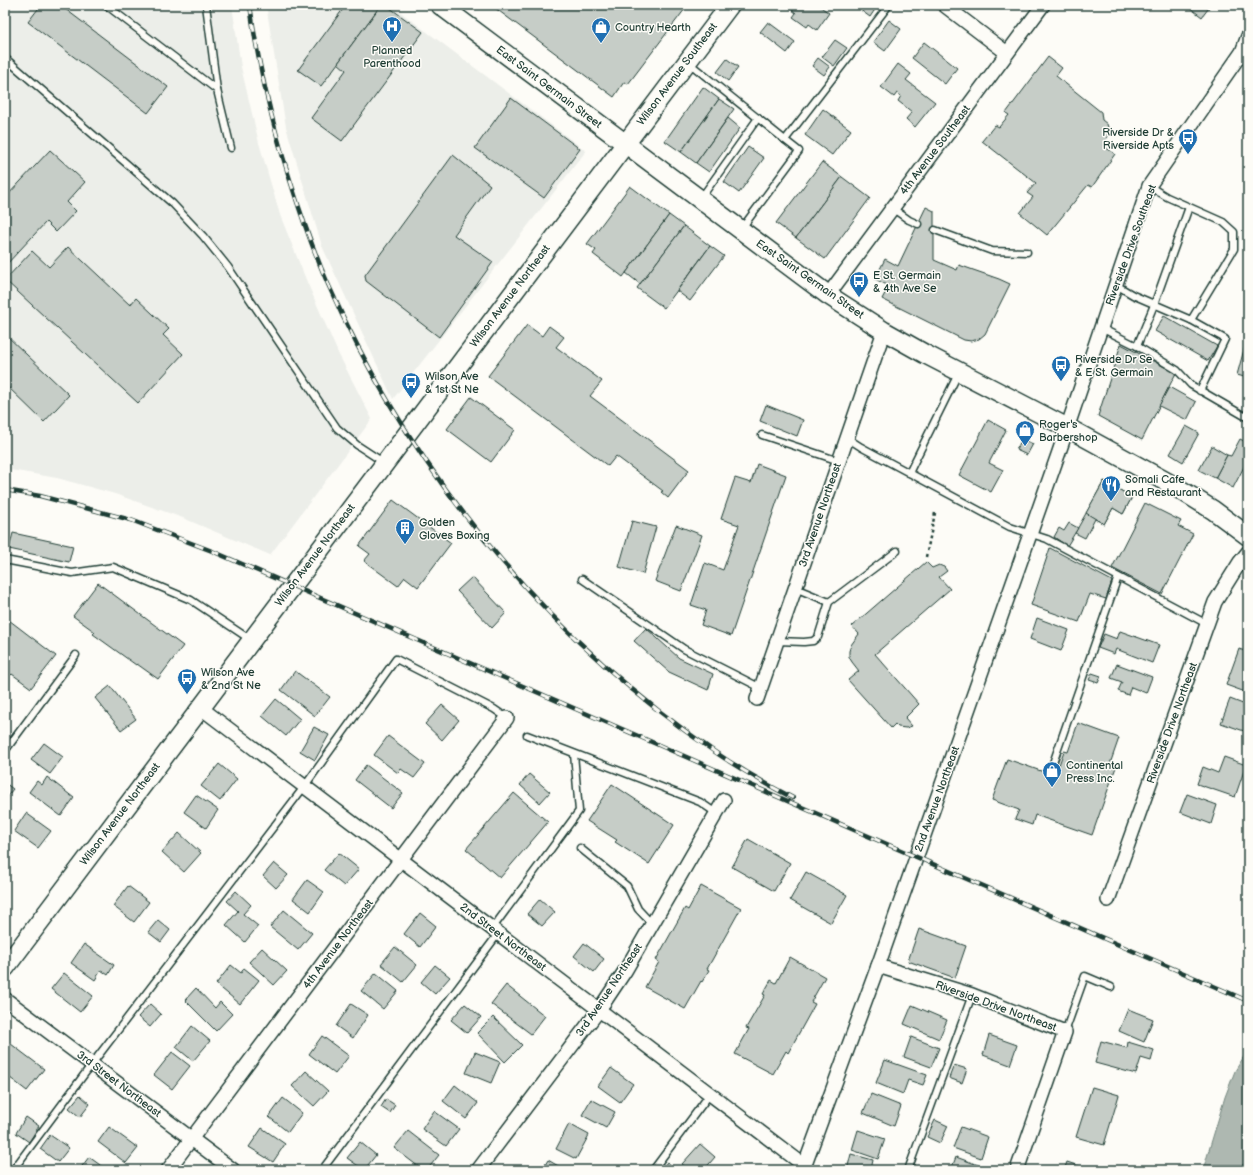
<svg xmlns="http://www.w3.org/2000/svg" width="1253" height="1175" font-family="'Balsamiq Sans',sans-serif">
	<rect width="100%" height="100%" fill="#fdfcf7"/>
	<filter id="ink" filterUnits="userSpaceOnUse"><feTurbulence type="fractalNoise" baseFrequency=".025" numOctaves="2"/><feDisplacementMap in="SourceGraphic" scale="8" xChannelSelector="R" yChannelSelector="G"/><feConvolveMatrix kernelMatrix="1 2 1 2 8 2 1 2 1" color-interpolation-filters="sRGB"/></filter>
	<g filter="url(#ink)">
		<g fill="#eceee9">
			<path d="M5 5H232L241 67 259 143 280 215 307 282 338 353 372 419 270 555 183 518 115 494 57 478 5 469Z"/>
			<path d="M266 5H391L586 151 393 399 322 246 286 127Z"/>
		</g>
		<path fill="#aeb8b1" stroke="#75877f" d="M1248 1050V1170H1203L1225 1097 1235 1071Z"/>
		<g fill="#c6cdc7" stroke="#1f3d34">
			<path d="M41 5H60L168 87 148 113 28 22Z"/>
			<path d="M346 5H381L321 86 298 70Z"/>
			<path d="M381 5H386L423 32 342 141 311 118 346 70 338 63Z"/>
			<path d="M491 5H688L628 84 624 82 614 97Z"/>
			<path d="M788 5H818L829 13 817 30 809 24 807 27 793 17 796 13 787 6Z"/>
			<path d="M861 5H878L870 17 859 9Z"/>
			<path d="M1186 5H1211L1202 17Z"/>
			<path d="M889 20 901 29 885 51 873 42Z"/>
			<path d="M768 22 795 42 787 53 760 32Z"/>
			<path d="M835 40 847 48 834 66 822 57Z"/>
			<path d="M924 42 957 68 945 84 912 58Z"/>
			<path d="M1048 57 1062 68 1056 76 1101 112 1102 120 1107 124 1110 134 1104 142 1105 147 1115 154 1092 187 1088 185 1047 235 1020 213 1033 197 1027 193 1036 183 982 141 995 125 999 127 1009 115 1006 113Z"/>
			<path d="M818 58 830 67 824 75 812 66Z"/>
			<path d="M727 59 738 67 728 81 717 72Z"/>
			<path d="M898 64 911 74 906 80 935 102 915 127 906 119 912 112 898 101 901 96 897 93 894 97 881 87Z"/>
			<path d="M703 87 719 99 681 152 665 141Z"/>
			<path d="M511 98 580 149 544 198 475 148Z"/>
			<path d="M719 99 734 109 696 163 681 152Z"/>
			<path d="M823 109 851 130 832 155 805 135Z"/>
			<path d="M728 118 740 128 709 172 696 163Z"/>
			<path d="M748 147 764 158 739 193 724 182Z"/>
			<path d="M50 150 85 182 67 202 76 211 56 232 46 222 5 266V198Z"/>
			<path d="M453 155 490 185 454 235 493 262 439 337 366 281 365 275Z"/>
			<path d="M822 162 842 177 796 238 776 223Z"/>
			<path d="M842 177 870 198 825 259 796 238Z"/>
			<path d="M630 186 669 215 623 277 593 254 596 250 587 244Z"/>
			<path d="M926 207 934 211V260L957 270 959 265 999 279 1010 284 985 334 979 339 971 341 964 340 882 299 889 286 875 279 885 259 898 266Z"/>
			<path d="M669 215 684 226 640 284 626 273Z"/>
			<path d="M684 226 710 246 664 308 637 288Z"/>
			<path d="M710 246 724 256 690 301 677 291Z"/>
			<path d="M68 247 130 305 136 298 169 329 163 335 183 354 138 403 5 280 32 251 49 267Z"/>
			<path d="M1164 316 1217 346 1208 361 1155 331Z"/>
			<path d="M527 325 542 336 549 326 564 337 556 347 602 381 590 396 689 470 668 498 661 492 663 491 616 456 608 466 488 376Z"/>
			<path d="M5 334 69 395 44 422 5 384Z"/>
			<path d="M1246 342H1248V378L1237 375Z"/>
			<path d="M1121 344 1176 373 1142 440 1098 416Z"/>
			<path d="M1169 387 1196 402 1187 420 1159 406Z"/>
			<path d="M471 397 515 430 491 462 447 429Z"/>
			<path d="M766 405 803 420 797 436 760 421Z"/>
			<path d="M988 420 1006 430 989 463 1003 470 991 492 959 475Z"/>
			<path d="M1186 426 1199 433 1183 462 1170 454Z"/>
			<path d="M1022 439 1033 444 1027 455 1016 450Z"/>
			<path d="M1240 439 1248 443V459L1233 488 1215 478 1227 455 1231 456Z"/>
			<path d="M1212 446 1227 455 1215 478 1199 470Z"/>
			<path d="M757 464 786 475 731 636 701 625 706 610 691 605 705 563 723 570 739 525 721 519 735 478 751 483Z"/>
			<path d="M1104 481 1132 497 1123 514 1113 508 1104 524 1095 519 1085 538 1075 533Z"/>
			<path d="M1104 481 1132 497 1123 514 1113 508 1104 524 1086 513Z"/>
			<path d="M393 500 451 543 418 587 405 577 398 586 364 561 370 554 359 546Z"/>
			<path d="M1145 503 1181 521 1178 526 1193 534 1162 594 1112 568Z"/>
			<path d="M632 521 656 527 643 574 619 567Z"/>
			<path d="M1069 523 1078 528 1067 546 1054 537 1059 528 1064 531Z"/>
			<path d="M676 525 702 535 681 591 655 581Z"/>
			<path d="M13 533 73 546 69 562 9 549Z"/>
			<path d="M5 534 9 535 6 551H5Z"/>
			<path d="M1050 548 1112 581 1106 599 1090 594 1079 622 1031 605Z"/>
			<path d="M926 562 932 568 939 565 944 567 947 571 939 577 950 589 875 654 919 704 905 718 912 726 906 728 898 727 895 724 891 728 848 680 859 671 852 662 849 657V651L851 645 859 634 852 626Z"/>
			<path d="M472 577 506 613 492 628 457 591Z"/>
			<path d="M98 583 183 646 158 679 137 664 136 665 93 634 95 632 73 616Z"/>
			<path d="M5 617 56 656 31 688 12 674 11 675 5 671Z"/>
			<path d="M1037 618 1069 630 1061 651 1030 639Z"/>
			<path d="M646 628 679 658 713 674 708 690 669 672 634 641Z"/>
			<path d="M1120 631 1159 645 1152 663 1116 649 1114 654 1098 648 1104 634 1117 639Z"/>
			<path d="M1239 649 1248 652V693L1226 685Z"/>
			<path d="M1117 664 1152 677 1146 693 1131 687 1128 695 1118 691 1122 682 1111 678Z"/>
			<path d="M295 671 330 697 315 716 281 690Z"/>
			<path d="M1092 673 1101 676 1098 683 1089 680Z"/>
			<path d="M110 686 136 719 121 730 95 698Z"/>
			<path d="M276 699 300 719 286 736 262 716Z"/>
			<path d="M1230 699 1248 706V722L1244 731 1221 723Z"/>
			<path d="M442 705 459 720 442 740 425 724Z"/>
			<path d="M1078 723 1119 738 1110 764 1116 767 1092 835 1035 815 1032 825 1015 819 1019 810 992 800 1007 759 1055 776 1064 751 1068 752Z"/>
			<path d="M314 727 329 735 315 760 300 751Z"/>
			<path d="M388 736 425 764 414 778 401 769 398 773 374 755Z"/>
			<path d="M44 743 63 757 50 774 31 760Z"/>
			<path d="M1224 757 1246 765 1235 797 1197 784 1203 767 1218 773Z"/>
			<path d="M219 764 237 779 220 801 201 786Z"/>
			<path d="M366 765 403 793 391 808 355 780Z"/>
			<path d="M529 774 550 792 540 803 520 785Z"/>
			<path d="M47 777 74 798 61 816 29 792 37 781 42 785Z"/>
			<path d="M5 783 13 789 5 799Z"/>
			<path d="M612 784 674 825 649 864 615 842 617 840 587 821Z"/>
			<path d="M514 793 548 822 500 878 466 849Z"/>
			<path d="M1187 794 1217 805 1211 824 1180 812Z"/>
			<path d="M196 795 218 810 206 828 184 812Z"/>
			<path d="M26 813 51 831 38 848 14 831Z"/>
			<path d="M179 833 201 853 184 872 162 852Z"/>
			<path d="M748 839 790 863 774 891 732 867Z"/>
			<path d="M339 853 359 869 344 886 324 870Z"/>
			<path d="M274 863 288 875 276 888 263 876Z"/>
			<path d="M806 872 847 895 831 923 790 900Z"/>
			<path d="M307 880 324 892 310 912 293 899Z"/>
			<path d="M128 886 149 902 134 922 113 906Z"/>
			<path d="M701 886 741 908 707 969 709 970 702 982 701 981 685 1009 645 987 659 962 656 960 685 908 688 910Z"/>
			<path d="M236 891 251 905 243 914 258 926 245 942 226 925 238 911 227 901Z"/>
			<path d="M540 899 555 912 542 926 527 914Z"/>
			<path d="M284 910 312 933 298 950 270 927Z"/>
			<path d="M420 913 436 926 420 947 404 934Z"/>
			<path d="M158 920 170 930 161 942 148 932Z"/>
			<path d="M919 929 966 946 955 978 908 961Z"/>
			<path d="M584 943 604 959 594 972 574 956Z"/>
			<path d="M84 944 114 965 108 975 101 970 95 980 71 963Z"/>
			<path d="M395 947 417 965 403 982 381 964Z"/>
			<path d="M262 948 287 971 274 985 249 962Z"/>
			<path d="M790 957 825 977 811 1002 815 1004 788 1053 786 1051 773 1074 735 1054 749 1029 746 1028 765 995 763 994 771 980 776 983Z"/>
			<path d="M231 965 241 973 244 968 259 980 240 1004 216 984Z"/>
			<path d="M435 965 450 977 435 994 421 982Z"/>
			<path d="M64 973 93 996 80 1012 51 989Z"/>
			<path d="M376 973 398 991 383 1009 361 991Z"/>
			<path d="M506 985 545 1016 531 1034 491 1004Z"/>
			<path d="M196 988 215 1008 220 1002 232 1014 216 1031 185 1000Z"/>
			<path d="M150 1004 161 1014 150 1027 138 1017Z"/>
			<path d="M351 1004 368 1015 353 1038 336 1026Z"/>
			<path d="M465 1004 481 1017 467 1033 451 1020Z"/>
			<path d="M912 1005 947 1020 939 1039 904 1024Z"/>
			<path d="M1128 1009 1153 1019 1144 1042 1119 1031Z"/>
			<path d="M493 1017 522 1045 505 1062 477 1033Z"/>
			<path d="M192 1026 210 1041 193 1061 176 1047Z"/>
			<path d="M989 1035 1017 1045 1010 1065 983 1055Z"/>
			<path d="M322 1036 349 1056 335 1074 309 1054Z"/>
			<path d="M911 1037 939 1048 931 1067 904 1057Z"/>
			<path d="M1101 1041 1127 1048 1128 1042 1154 1050 1151 1061 1141 1058 1136 1074 1095 1063Z"/>
			<path d="M11 1044 44 1069 27 1091 5 1074V1052Z"/>
			<path d="M172 1052 190 1066 172 1089 154 1075Z"/>
			<path d="M475 1052 500 1062 491 1083 466 1073Z"/>
			<path d="M885 1060 927 1075 923 1085 908 1080 903 1094 876 1083Z"/>
			<path d="M954 1065 967 1069 962 1083 949 1078Z"/>
			<path d="M611 1068 633 1084 620 1102 598 1086Z"/>
			<path d="M306 1071 328 1091 314 1106 292 1086Z"/>
			<path d="M455 1085 478 1103 466 1119 443 1101Z"/>
			<path d="M1092 1087 1119 1095 1104 1145 1076 1137Z"/>
			<path d="M871 1094 901 1106 894 1126 863 1113Z"/>
			<path d="M80 1095 90 1104 80 1117 69 1108Z"/>
			<path d="M283 1098 302 1113 288 1132 269 1117Z"/>
			<path d="M386 1099 395 1105 390 1113 381 1107Z"/>
			<path d="M591 1099 615 1112 606 1128 582 1115Z"/>
			<path d="M434 1111 459 1129 446 1146 422 1129Z"/>
			<path d="M26 1117 39 1126 29 1142 16 1133Z"/>
			<path d="M935 1120 948 1126 940 1143 927 1137Z"/>
			<path d="M569 1124 589 1135 576 1159 556 1149Z"/>
			<path d="M109 1127 138 1148 126 1163 98 1142Z"/>
			<path d="M961 1127 988 1137 981 1158 953 1148Z"/>
			<path d="M262 1128 285 1144 273 1162 249 1147Z"/>
			<path d="M858 1130 885 1139 878 1159 852 1150Z"/>
			<path d="M408 1131 439 1155 427 1170H423L394 1148Z"/>
			<path d="M50 1135 69 1148 58 1162 40 1149Z"/>
			<path d="M360 1142 376 1155 364 1170 347 1158Z"/>
			<path d="M700 1144 715 1157 704 1170H689L682 1164Z"/>
			<path d="M851 1154 873 1160 871 1170H847Z"/>
			<path d="M89 1157 107 1170H79Z"/>
			<path d="M956 1157 978 1165 976 1170H951Z"/>
			<path d="M548 1160 565 1170H542Z"/>
			<path d="M667 1162 677 1170H661Z"/>
			<path d="M1067 1162 1091 1170H1064Z"/>
		</g>
		<g fill="none" stroke-linecap="round" stroke-linejoin="round">
			<defs>
				<g id="lane">
					<path d="M106 5 217 90 231 148"/>
					<path d="M206 5 217 90"/>
					<path d="M5 58 173 204 203 236 228 267 337 428 357 445 383 462"/>
					<path d="M689 63 785 140"/>
					<path d="M701 198 758 118"/>
					<path d="M892 208 909 220 918 224"/>
					<path d="M742 228 799 151 785 140 889 5"/>
					<path d="M935 230 992 251 1027 252"/>
					<path d="M1116 285 1133 295 1191 320 1234 249V232L1223 222 1167 197 1149 186"/>
					<path d="M1191 320 1225 339 1200 391"/>
					<path d="M1101 328 1137 346 1177 370 1191 385 1248 418"/>
					<path d="M1137 346 1154 305 1189 207"/>
					<path d="M762 435 839 461"/>
					<path d="M847 438 861 447 1010 527 1047 539 1207 624"/>
					<path d="M909 473 958 374"/>
					<path d="M5 560 72 573 113 567 191 600 251 640"/>
					<path d="M582 579 684 649 761 688"/>
					<path d="M795 588 829 602"/>
					<path d="M777 641 804 642 813 641 818 637 829 602 897 551"/>
					<path d="M527 735 700 802 716 813"/>
					<path d="M5 751 76 655"/>
					<path d="M1052 766 1118 577"/>
					<path d="M580 848 627 886 638 909 652 924"/>
					<path d="M492 929 579 811 574 754"/>
					<path d="M1065 1032 1085 976 1111 987"/>
					<path d="M13 1170 92 1064 304 787 396 659 494 709 507 718"/>
					<path d="M322 1170 498 934"/>
					<path d="M653 1170 710 1094"/>
					<path d="M908 1170 972 995"/>
				</g>
				<g id="street">
					<path d="M944 5 1007 53"/>
					<path d="M828 295 1043 5"/>
					<path d="M757 699 884 331"/>
					<path d="M201 708 805 1166"/>
					<path d="M1108 900 1215 602 1240 562 1248 552"/>
					<path d="M878 966 972 995 1065 1032 1017 1170"/>
					<path d="M5 999 233 1170"/>
					<path d="M168 1170 507 718"/>
					<path d="M478 1170 599 1010 625 971 724 800"/>
					<path d="M803 1170 878 966 1059 452 1149 186 1242 52 1248 36"/>
				</g>
				<g id="secondary">
					<path d="M440 5 828 295 884 331 925 354 1068 428 1176 487 1213 510 1248 536"/>
					<path d="M5 968 730 5"/>
				</g>
			</defs>
			<use href="#lane" stroke="#1f3d34" stroke-width="9"/>
			<use href="#street" stroke="#1f3d34" stroke-width="16"/>
			<use href="#secondary" stroke="#1f3d34" stroke-width="21"/>
			<path stroke="#1f3d34" stroke-width="2.5" stroke-dasharray="3 3" stroke-linecap="butt" d="M926 557 935 513"/>
			<use href="#lane" stroke="#fdfcf7" stroke-width="6"/>
			<use href="#street" stroke="#fdfcf7" stroke-width="13"/>
			<use href="#secondary" stroke="#fdfcf7" stroke-width="18"/>
			<defs>
				<g id="rail">
					<path d="M250 5C258 65 272 123 290 180 301 215 313 250 328 284 411 472 545 636 715 752 740 769 766 784 793 798"/>
					<path d="M5 490 40 496 131 520 212 551 1248 1001"/>
				</g>
			</defs>
			<use href="#rail" stroke="#1f3d34" stroke-width="4.5"/>
			<use href="#rail" stroke="#fdfcf7" stroke-width="3" stroke-dasharray="9" stroke-linecap="butt"/>
		</g>
	</g>
	<defs>
		<symbol id="hospital-pin" viewBox="-11 -11 22 30"><path d="M0 17L-7.5 6A9.5 9.5 0 1 1 7.5 6Z" fill="#1f6fb2" stroke="#fdfcf7"/><path d="M-5-5h3v3.5h4V-5h3V5h-3V1.5h-4V5h-3Z" fill="#fff"/></symbol>
		<symbol id="shop-pin" viewBox="-11 -11 22 30"><path d="M0 17L-7.5 6A9.5 9.5 0 1 1 7.5 6Z" fill="#1f6fb2" stroke="#fdfcf7"/><path d="M-5-2.5h2.3a2.7 3.5 0 0 1 5.4 0H5L5.5 6h-11ZM-1.5-2.5h3a1.5 2.3 0 0 0-3 0Z" fill="#fff"/></symbol>
		<symbol id="bus-pin" viewBox="-11 -11 22 30"><path d="M0 17L-7.5 6A9.5 9.5 0 1 1 7.5 6Z" fill="#1f6fb2" stroke="#fdfcf7"/><path d="M-5-6H5V4H4V6H2V4H-2V6H-4V4H-5ZM-3.5-4V0h7V-4ZM-3.5 1.2v1.5H-2V1.2ZM2 1.2v1.5H3.5V1.2Z" fill="#fff"/></symbol>
		<symbol id="restaurant-pin" viewBox="-11 -11 22 30"><path d="M0 17L-7.5 6A9.5 9.5 0 1 1 7.5 6Z" fill="#1f6fb2" stroke="#fdfcf7"/><path d="M-5-6h1v4h1v-4h1v4h1v-4h1v5L-1.5 .5V6h-2V.5L-5-1ZM5-6V6H3V1.5H1.5Q1.5-4 5-6Z" fill="#fff"/></symbol>
		<symbol id="building-pin" viewBox="-11 -11 22 30"><path d="M0 17L-7.5 6A9.5 9.5 0 1 1 7.5 6Z" fill="#1f6fb2" stroke="#fdfcf7"/><path d="M-4-6H4V6H1V3H-1V6H-4ZM-2.5-4.3h1.7v1.8h-1.7ZM.8-4.3h1.7v1.8H.8ZM-2.5-1h1.7V.8h-1.7ZM.8-1h1.7V.8H.8Z" fill="#fff"/></symbol>
	</defs>
	<g fill-rule="evenodd">
		<use href="#hospital-pin" x="381" y="15" width="22" height="30"/>
		<use href="#shop-pin" x="590" y="16" width="22" height="30"/>
		<use href="#bus-pin" x="1177" y="127" width="22" height="30"/>
		<use href="#bus-pin" x="848" y="270" width="22" height="30"/>
		<use href="#bus-pin" x="1050" y="354" width="22" height="30"/>
		<use href="#bus-pin" x="400" y="371" width="22" height="30"/>
		<use href="#shop-pin" x="1014" y="419" width="22" height="30"/>
		<use href="#restaurant-pin" x="1100" y="474" width="22" height="30"/>
		<use href="#building-pin" x="394" y="517" width="22" height="30"/>
		<use href="#bus-pin" x="176" y="667" width="22" height="30"/>
		<use href="#shop-pin" x="1041" y="760" width="22" height="30"/>
	</g>
	<g text-anchor="middle" dominant-baseline="central" stroke-width="3" stroke-linejoin="round" paint-order="stroke">
		<g font-size="11" fill="#1f3d34" stroke="#fdfcf7" text-anchor="start">
			<text x="615" y="27">Country Hearth</text>
			<text x="392" y="50" text-anchor="middle">Planned<tspan x="392" dy="13">Parenthood</tspan></text>
			<text x="1174" y="132" text-anchor="end">Riverside Dr &amp;<tspan x="1174" dy="13">Riverside Apts</tspan></text>
			<text x="873" y="275">E St. Germain<tspan x="873" dy="13">&amp; 4th Ave Se</tspan></text>
			<text x="1075" y="359">Riverside Dr Se<tspan x="1075" dy="13">&amp; E St. Germain</tspan></text>
			<text x="425" y="376">Wilson Ave<tspan x="425" dy="13">&amp; 1st St Ne</tspan></text>
			<text x="1039" y="424">Roger's<tspan x="1039" dy="13">Barbershop</tspan></text>
			<text x="1125" y="479">Somali Cafe<tspan x="1125" dy="13">and Restaurant</tspan></text>
			<text x="419" y="522">Golden<tspan x="419" dy="13">Gloves Boxing</tspan></text>
			<text x="201" y="672">Wilson Ave<tspan x="201" dy="13">&amp; 2nd St Ne</tspan></text>
			<text x="1066" y="765">Continental<tspan x="1066" dy="13">Press Inc.</tspan></text>
		</g>
		<g font-size="11" fill="#1f3d34" stroke="#fdfcf7">
			<text transform="translate(677 74) rotate(-53)">Wilson Avenue Southeast</text>
			<text transform="translate(549 87) rotate(37)">East Saint Germain Street</text>
			<text transform="translate(935 150) rotate(-53)">4th Avenue Southeast</text>
			<text transform="translate(1131 245) rotate(-70)">Riverside Drive Southeast</text>
			<text transform="translate(810 279) rotate(35)">East Saint Germain Street</text>
			<text transform="translate(510 296) rotate(-53)">Wilson Avenue Northeast</text>
			<text transform="translate(820 515) rotate(-71)">3rd Avenue Northeast</text>
			<text transform="translate(315 555) rotate(-53)">Wilson Avenue Northeast</text>
			<text transform="translate(1172 723) rotate(-70)">Riverside Drive Northeast</text>
			<text transform="translate(937 799) rotate(-70)">2nd Avenue Northeast</text>
			<text transform="translate(120 814) rotate(-53)">Wilson Avenue Northeast</text>
			<text transform="translate(503 937) rotate(37)">2nd Street Northeast</text>
			<text transform="translate(338 944) rotate(-53)">4th Avenue Northeast</text>
			<text transform="translate(609 990) rotate(-56)">3rd Avenue Northeast</text>
			<text transform="translate(996 1006) rotate(20)">Riverside Drive Northeast</text>
			<text transform="translate(119 1084) rotate(37)">3rd Street Northeast</text>
		</g>
	</g>
	<rect width="1253" height="1175" fill="none" stroke="#fdfcf7" stroke-width="20"/>
	<rect x="10" y="10" width="1233" height="1155" fill="none" stroke="#1f3d34" stroke-width="1.5" filter="url(#ink)"/>
</svg>
